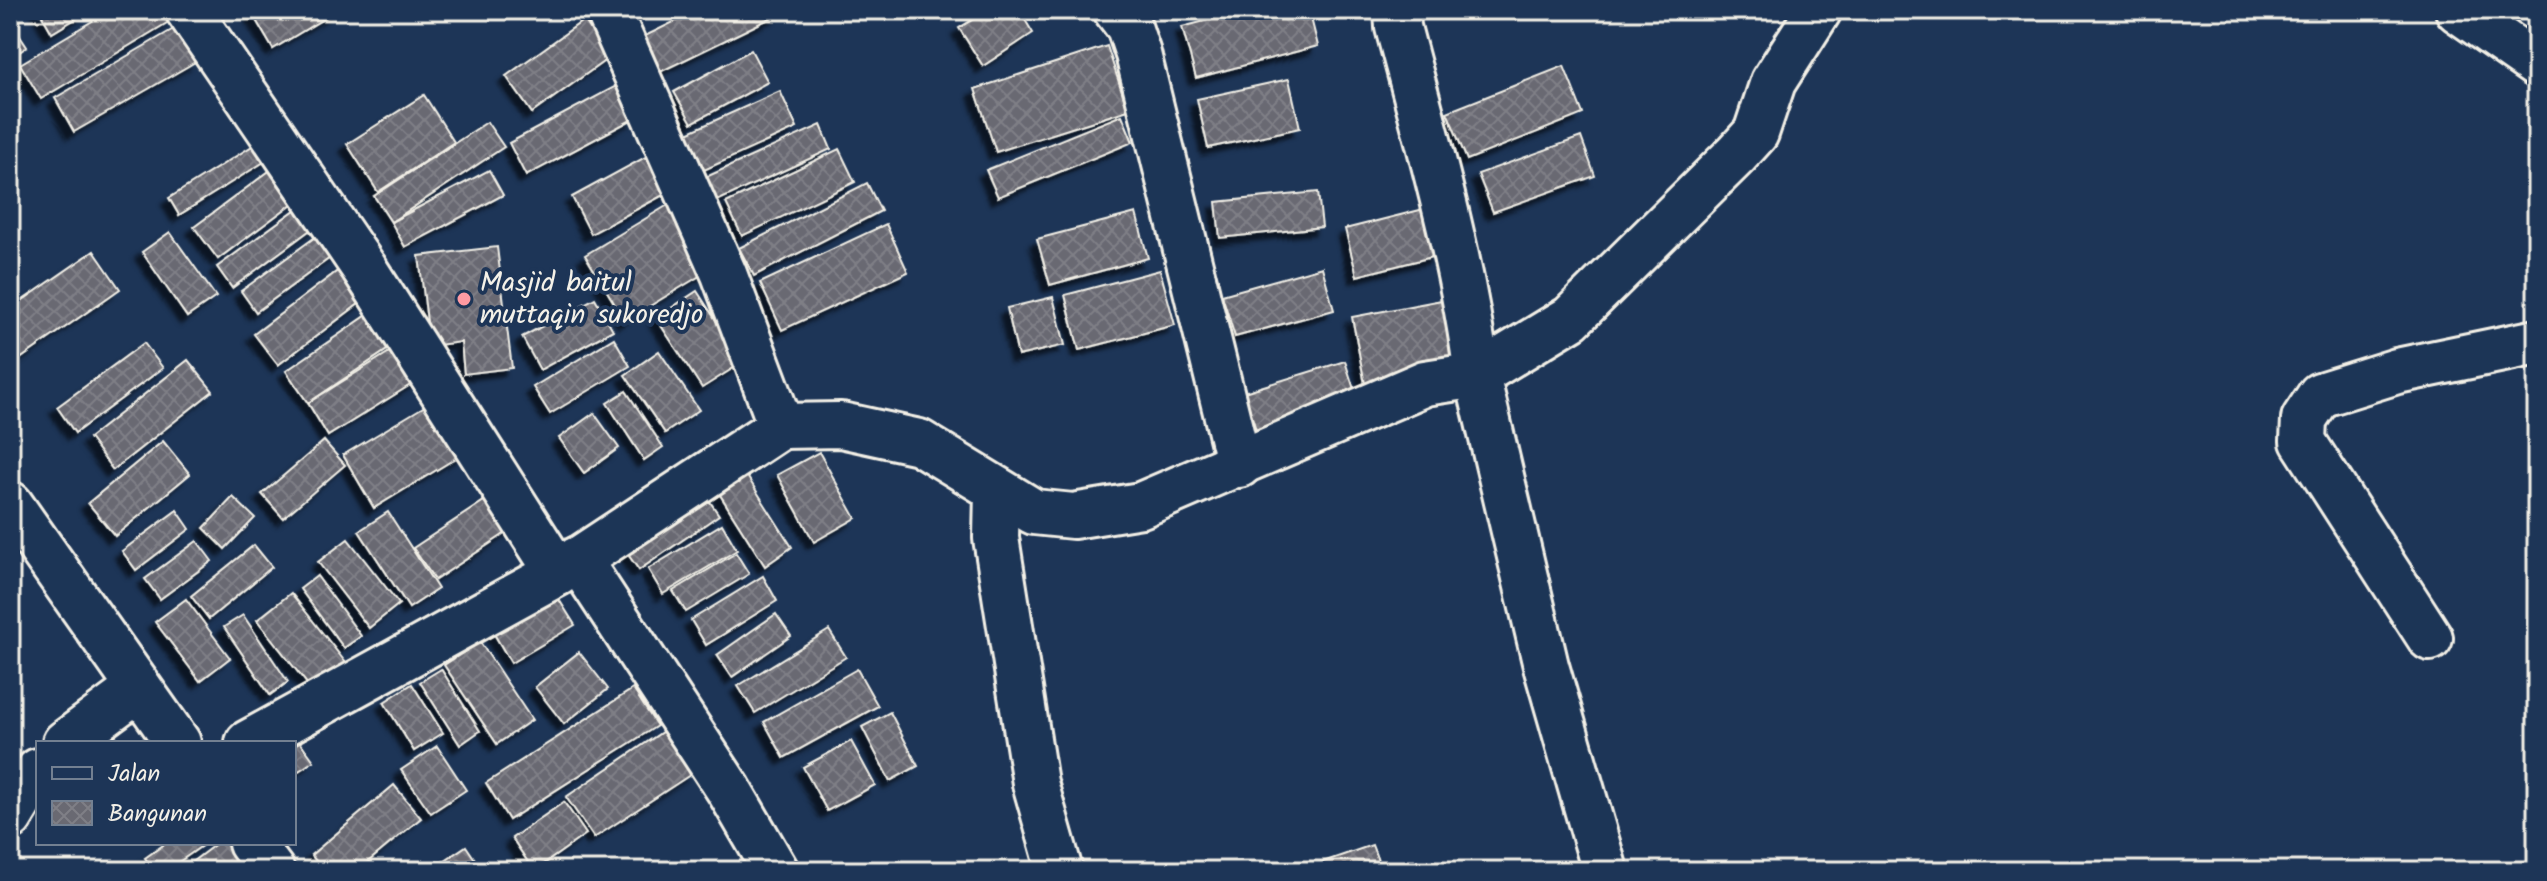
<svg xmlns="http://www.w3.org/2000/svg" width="2547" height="881" font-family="Kalam,sans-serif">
	<defs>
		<pattern id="building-cross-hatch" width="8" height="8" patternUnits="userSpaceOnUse" patternTransform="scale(2)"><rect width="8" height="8" fill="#696972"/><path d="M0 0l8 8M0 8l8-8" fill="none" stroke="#7f7f86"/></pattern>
		<filter id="shadow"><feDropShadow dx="-7" dy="7" stdDeviation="2" flood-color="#0009"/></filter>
	</defs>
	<rect width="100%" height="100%" fill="#1d3557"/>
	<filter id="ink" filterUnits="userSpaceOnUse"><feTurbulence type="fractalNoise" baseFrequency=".0125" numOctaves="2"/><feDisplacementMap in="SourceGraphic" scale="16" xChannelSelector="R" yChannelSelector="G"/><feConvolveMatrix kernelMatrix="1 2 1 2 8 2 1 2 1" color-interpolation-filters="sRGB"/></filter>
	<g filter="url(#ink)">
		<g fill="url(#building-cross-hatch)" stroke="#f4f1e8" stroke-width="2" filter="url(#shadow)">
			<path d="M39 10H90L52 33Z"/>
			<path d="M111 10H165L172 20 41 99 20 64Z"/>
			<path d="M250 10H338L273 49Z"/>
			<path d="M698 10H779L781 13 656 74 639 39Z"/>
			<path d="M988 10H1019L1033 33 983 66 959 28Z"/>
			<path d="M1247 10H1309L1318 46 1196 78 1182 27Z"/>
			<path d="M584 20 610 57 532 113 506 76Z"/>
			<path d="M10 21 27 47 10 58Z"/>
			<path d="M177 27 197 61 74 132 55 98Z"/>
			<path d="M1107 46 1128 110 996 152 975 89Z"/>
			<path d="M751 50 768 82 692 123 674 92Z"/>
			<path d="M1564 66 1583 114 1467 160 1447 112Z"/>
			<path d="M1289 79 1300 128 1208 148 1197 99Z"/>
			<path d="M618 85 635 118 526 176 509 143Z"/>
			<path d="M780 91 797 128 693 175 676 138Z"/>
			<path d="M424 95 454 142 378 192 347 144Z"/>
			<path d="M1122 115 1133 142 998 197 986 170Z"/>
			<path d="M487 122 504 147 391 222 374 196Z"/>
			<path d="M821 125 831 149 717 201 706 177Z"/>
			<path d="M1581 137 1595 176 1493 212 1478 174Z"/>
			<path d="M262 140 272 157 179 215 169 198Z"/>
			<path d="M839 149 855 182 742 236 726 203Z"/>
			<path d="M649 155 669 192 591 234 572 197Z"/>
			<path d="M284 160 308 192 218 259 194 227Z"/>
			<path d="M489 170 503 195 405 247 391 222Z"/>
			<path d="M867 183 881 211 754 276 739 248Z"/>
			<path d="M1318 192 1322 227 1220 238 1216 202Z"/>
			<path d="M310 199 325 219 232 288 217 267Z"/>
			<path d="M668 205 708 271 625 321 585 255Z"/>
			<path d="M1424 209 1436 256 1357 276 1345 229Z"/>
			<path d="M1136 213 1148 258 1050 285 1037 239Z"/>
			<path d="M886 224 908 272 782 330 760 283Z"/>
			<path d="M329 227 345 247 256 312 241 291Z"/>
			<path d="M170 232 216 297 187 317 142 252Z"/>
			<path d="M497 247 512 368 464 374 461 342 430 346 419 256Z"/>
			<path d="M94 251 120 289 10 366V309Z"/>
			<path d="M348 263 372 294 278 365 254 334Z"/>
			<path d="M1322 267 1334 310 1235 337 1222 295Z"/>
			<path d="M1160 270 1175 325 1079 350 1065 295Z"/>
			<path d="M697 291 743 362 702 388 656 318Z"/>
			<path d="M1053 297 1065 345 1018 356 1007 308Z"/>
			<path d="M595 298 613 330 540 370 522 337Z"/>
			<path d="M1447 299 1460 366 1365 384 1352 317Z"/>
			<path d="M376 309 399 342 308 403 286 371Z"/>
			<path d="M614 338 630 366 550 414 533 387Z"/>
			<path d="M144 343 163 368 75 433 57 407Z"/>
			<path d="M399 346 420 379 328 436 308 403Z"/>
			<path d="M659 351 699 410 665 433 625 375Z"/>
			<path d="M188 360 213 391 113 470 89 438Z"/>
			<path d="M1345 361 1358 402 1257 433 1244 392Z"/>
			<path d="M626 391 663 447 644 460 607 403Z"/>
			<path d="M440 397 471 449 374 508 343 455Z"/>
			<path d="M594 413 619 448 584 473 559 438Z"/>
			<path d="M163 441 190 474 115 536 88 503Z"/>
			<path d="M324 441 345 465 283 518 262 494Z"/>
			<path d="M819 452 856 518 814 542 777 475Z"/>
			<path d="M745 473 792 547 765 566 717 490Z"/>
			<path d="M702 490 719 515 639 570 622 546Z"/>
			<path d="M499 491 521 523 435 580 413 548Z"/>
			<path d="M233 497 255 518 225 549 204 528Z"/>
			<path d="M177 510 190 529 136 570 122 551Z"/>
			<path d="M388 512 438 589 409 608 359 531Z"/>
			<path d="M722 524 737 550 663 594 648 569Z"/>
			<path d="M348 539 399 604 369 628 318 562Z"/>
			<path d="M197 541 212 561 160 599 145 579Z"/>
			<path d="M254 545 272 567 209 619 191 596Z"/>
			<path d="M736 553 749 574 686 612 673 591Z"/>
			<path d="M317 576 361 636 344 648 300 589Z"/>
			<path d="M763 576 777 601 706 645 691 620Z"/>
			<path d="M553 590 575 625 511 663 490 627Z"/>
			<path d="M291 593 346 663 312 690 257 620Z"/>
			<path d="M186 599 230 658 200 681 155 622Z"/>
			<path d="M776 614 791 636 732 677 717 655Z"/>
			<path d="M243 615 288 682 270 695 224 627Z"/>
			<path d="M829 630 846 657 755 713 738 686Z"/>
			<path d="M480 642 532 720 497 744 444 665Z"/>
			<path d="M579 652 608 689 564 724 535 687Z"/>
			<path d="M441 669 480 731 460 745 420 682Z"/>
			<path d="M857 669 878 706 784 758 764 722Z"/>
			<path d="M412 684 443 733 414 751 384 702Z"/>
			<path d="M633 689 657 726 509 820 486 783Z"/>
			<path d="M890 712 918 766 890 781 862 727Z"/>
			<path d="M665 730 693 773 594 838 566 797Z"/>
			<path d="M295 735 314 761 294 774V743H282Z"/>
			<path d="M851 741 875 785 827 811 803 767Z"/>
			<path d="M437 746 466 790 431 813 401 770Z"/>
			<path d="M394 785 421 818 357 871H324L311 855Z"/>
			<path d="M564 802 586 834 534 871 512 838Z"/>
			<path d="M166 843H206L166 871H155L145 858Z"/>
			<path d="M217 843H239L246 852 221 871H180Z"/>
			<path d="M1372 845 1382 871H1297Z"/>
			<path d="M466 846 483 871H429Z"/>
		</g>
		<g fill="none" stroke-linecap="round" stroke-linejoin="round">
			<defs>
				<g id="minor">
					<path d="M188 10 364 268 558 573"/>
					<path d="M1116 10 1129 27 1138 54 1239 465"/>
					<path d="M2458 10 2537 65"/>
					<path d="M781 426 841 425 919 442 1034 512 1073 516 1141 505 1425 383 1477 375C1462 257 1428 142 1398 27L1397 10"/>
					<path d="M997 491 996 538 1035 783 1060 871"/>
					<path d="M10 504 178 743"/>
					<path d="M578 559 729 790 776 871"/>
					<path d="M2430 638 2303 441 2304 419 2320 395 2397 371 2537 342"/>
					<path d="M65 743 139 688"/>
					<path d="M248 743 558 573 781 426 724 274 608 10"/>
					<path d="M10 817 38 771"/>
					<path d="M251 843 272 871"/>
					<path d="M1605 871 1546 666 1477 375 1571 318 1737 154 1756 133 1773 82 1819 10"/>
				</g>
			</defs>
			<use href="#minor" stroke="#f4f1e8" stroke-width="50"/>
			<use href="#minor" stroke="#1d3557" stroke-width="44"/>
		</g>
	</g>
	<circle fill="#ff9aa2" stroke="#1d3557" stroke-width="3" cx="464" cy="299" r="8"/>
	<g text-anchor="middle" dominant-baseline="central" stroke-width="8" stroke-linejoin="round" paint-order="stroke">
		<g font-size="28" fill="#f4f1e8" stroke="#1d3557" text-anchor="start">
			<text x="480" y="283">Masjid baitul<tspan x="480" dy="32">muttaqin sukoredjo</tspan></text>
		</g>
	</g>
	<rect width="2547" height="881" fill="none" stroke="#1d3557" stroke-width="40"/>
	<rect x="20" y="20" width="2507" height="841" fill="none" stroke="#f4f1e8" stroke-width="3" filter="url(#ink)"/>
	<rect x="36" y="741" width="260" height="104" fill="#1d3557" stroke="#738091" stroke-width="2"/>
	<rect x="52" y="767" width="40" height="12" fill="#1d3557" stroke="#738091" stroke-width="2"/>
	<text x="108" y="781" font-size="24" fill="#f4f1e8">Jalan</text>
	<rect x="52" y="801" width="40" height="24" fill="url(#building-cross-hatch)" stroke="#738091" stroke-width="2"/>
	<text x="108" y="821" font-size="24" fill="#f4f1e8">Bangunan</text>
</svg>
